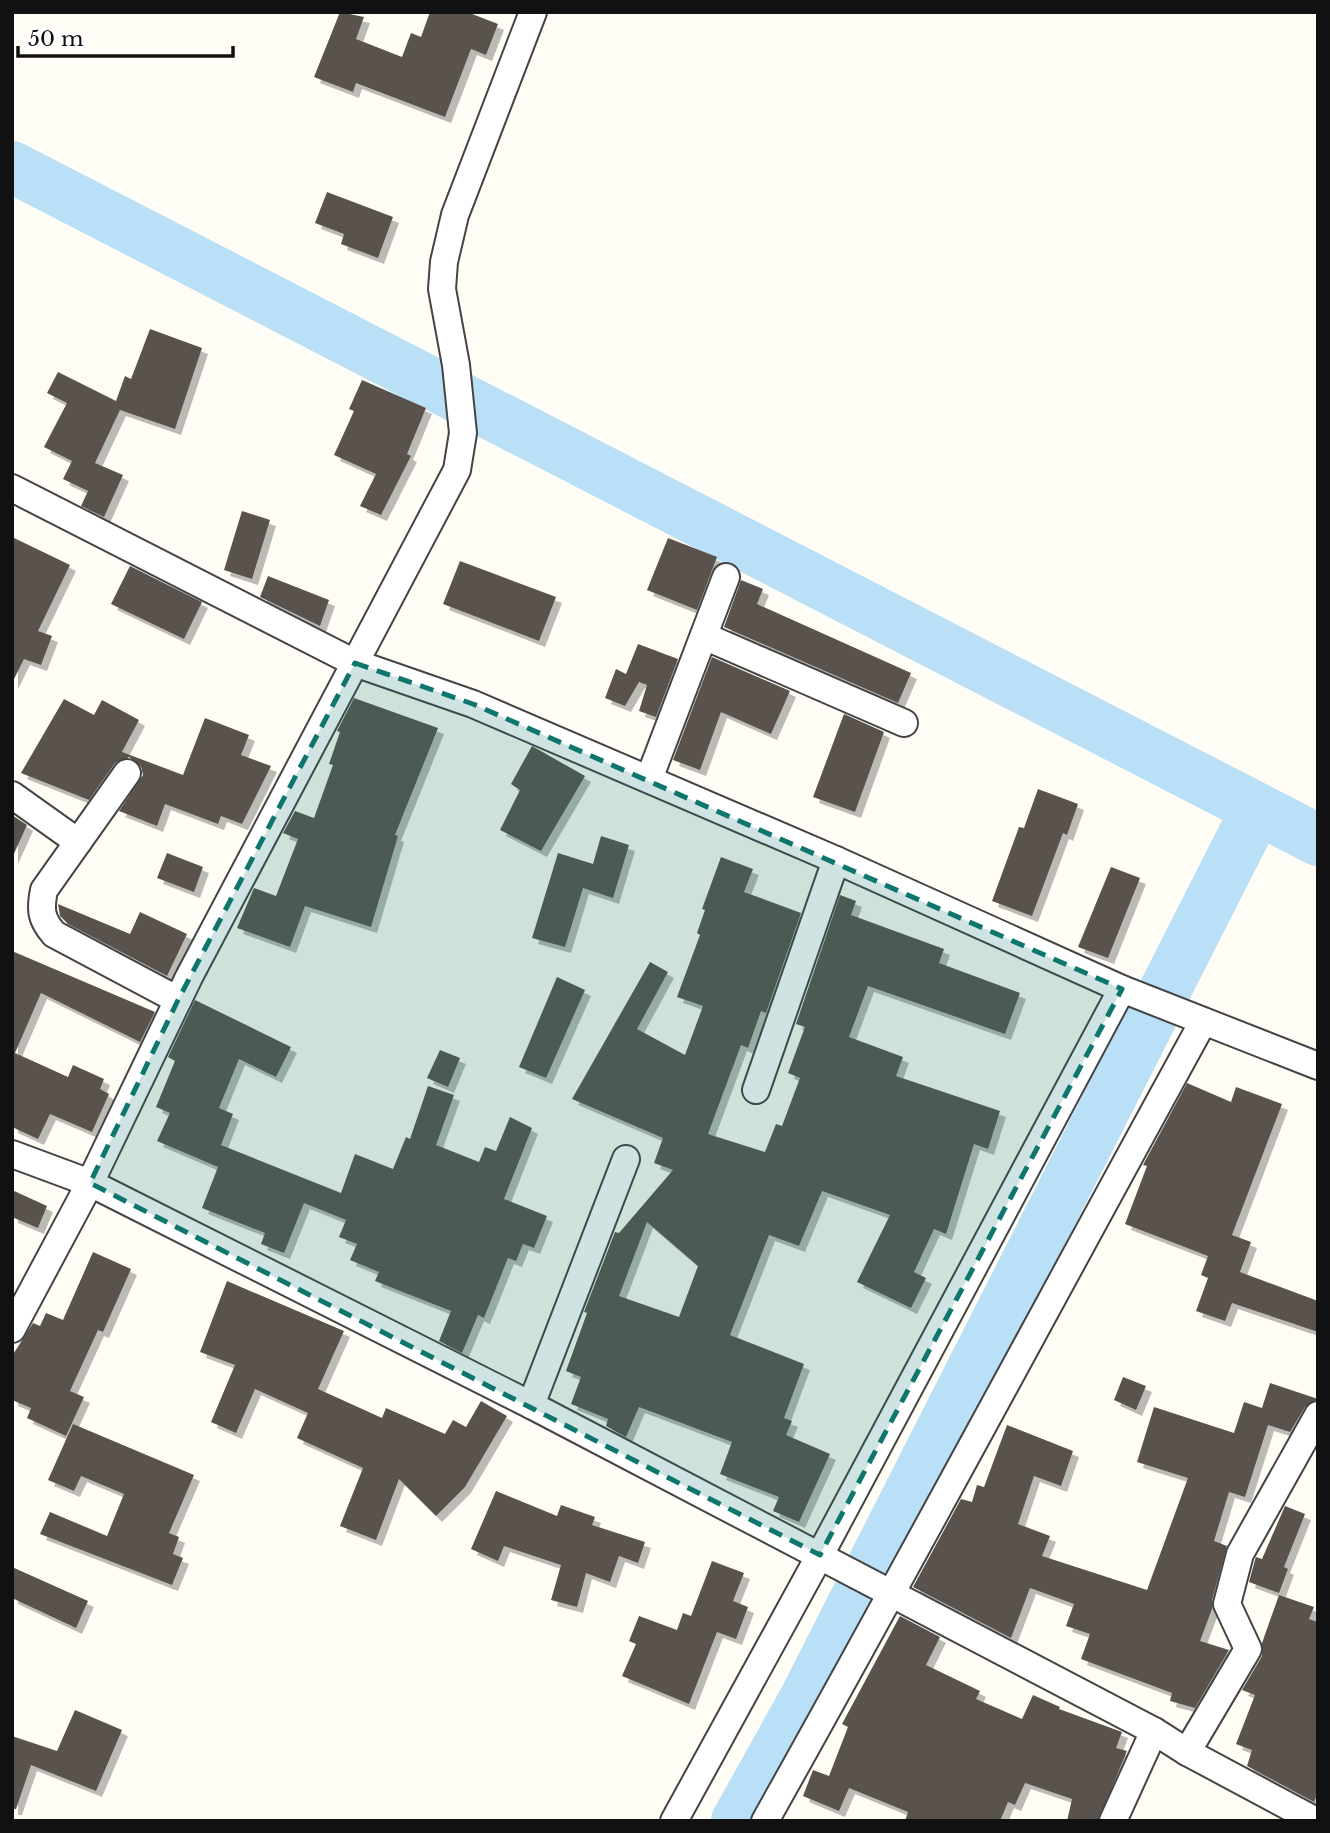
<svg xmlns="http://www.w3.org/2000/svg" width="1330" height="1833" font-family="'Libre Baskerville',serif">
	<defs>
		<filter id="shadow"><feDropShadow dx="6" dy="6" stdDeviation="0" flood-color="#0004"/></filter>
	</defs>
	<rect width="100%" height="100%" fill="#fffdf5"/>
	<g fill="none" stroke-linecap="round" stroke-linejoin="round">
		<g stroke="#b9e0f7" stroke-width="52">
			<path d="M12 167 1318 840"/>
			<path d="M737 1821 805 1699 1257 809"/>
		</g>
	</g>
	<g fill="#5a524d" fill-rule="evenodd" filter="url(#shadow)">
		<path d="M340 12 364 17 356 39 402 57 411 33 421 37 430 12H467L498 24 486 55 471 49 445 117 356 83 353 92 314 77Z"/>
		<path d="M327 192 393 217 378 258 341 244 344 234 315 223Z"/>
		<path d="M150 329 202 348 175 429 120 410 95 463 123 475 104 517 81 506 88 491 63 479 72 461 44 447 67 403 47 393 58 372 116 401 125 376 131 379Z"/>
		<path d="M362 380 426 408 407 454 411 456 381 515 360 506 376 474 334 455 354 411 349 409Z"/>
		<path d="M242 511 270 520 252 579 224 570Z"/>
		<path d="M12 537 70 565 38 631 52 636 41 665 24 659 12 683Z"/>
		<path d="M668 538 717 557 697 610 647 590Z"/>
		<path d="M460 561 556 597 539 641 443 604Z"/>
		<path d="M130 566 202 602 184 639 111 604Z"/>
		<path d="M268 576 329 600 320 626 260 597Z"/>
		<path d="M741 580 763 589 757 604 911 673 898 703 724 627Z"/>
		<path d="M638 644 678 659 656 717 639 711 647 685 639 682 625 706 605 698 616 669 626 674Z"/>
		<path d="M712 657 790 691 771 734 721 712 700 770 673 760Z"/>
		<path d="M354 698 438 728 395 835 398 836 371 927 305 906 290 947 237 928 254 888 276 896 298 839 283 833 295 811 314 818 333 765 329 764 340 732 337 731Z"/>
		<path d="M64 699 94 715 102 700 139 720 122 752 183 775 205 718 249 735 241 755 271 766 242 824 221 816 218 824 165 804 157 826 119 811 143 775 141 766 129 757 115 763 89 800 21 773Z"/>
		<path d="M844 714 884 732 855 812 813 797Z"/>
		<path d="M532 746 585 776 541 851 500 830 520 790 511 784Z"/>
		<path d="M1038 789 1078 804 1067 835 1063 833 1032 916 992 901 1019 827 1024 828Z"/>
		<path d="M12 815 27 825 12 858Z"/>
		<path d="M601 836 629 845 613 898 583 888 565 947 532 938 558 853 593 864Z"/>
		<path d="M167 853 203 867 194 892 157 878Z"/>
		<path d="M721 857 753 869 744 892 801 913 766 1013 761 1011 748 1048 741 1045 708 1134 765 1152 776 1124 782 1126 800 1078 788 1073 805 1027 796 1024 840 895 856 901 851 915 944 949 939 963 1020 993 1005 1034 868 986 849 1037 903 1057 896 1076 1000 1111 988 1149 974 1144 946 1234 934 1229 914 1272 926 1278 911 1308 857 1282 890 1215 822 1191 799 1246 769 1235 730 1335 804 1364 784 1418 792 1421 786 1435 830 1454 799 1522 773 1511 779 1497 720 1474 732 1442 639 1407 626 1437 606 1426 608 1419 571 1404 581 1377 566 1371 587 1313 584 1312 615 1232 619 1233 673 1170 654 1163 663 1138 572 1099 650 962 668 972 637 1029 685 1055 703 1006 677 997 700 935 697 933 705 910 702 909ZM647 1222 698 1266 679 1317 619 1296Z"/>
		<path d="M1111 867 1140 878 1108 958 1078 947Z"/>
		<path d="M58 904 130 934 140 912 187 934 167 976 68 924 60 916Z"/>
		<path d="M12 951 155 1012 140 1042 41 993 15 1053 68 1077 73 1065 104 1079 100 1089 109 1094 92 1132 50 1114 38 1139 12 1127Z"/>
		<path d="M557 977 585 990 546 1078 519 1067Z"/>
		<path d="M195 1000 291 1047 276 1077 239 1059 219 1108 233 1114 221 1145 341 1193 355 1154 393 1169 406 1137 410 1139 428 1086 454 1095 436 1145 479 1162 485 1147 496 1151 510 1117 532 1128 504 1199 547 1216 534 1248 523 1244 516 1261 508 1258 484 1318 478 1315 462 1353 439 1341 451 1311 375 1281 379 1272 350 1260 357 1244 339 1237 346 1220 304 1203 284 1253 261 1244 265 1233 202 1208 218 1167 157 1141 170 1113 156 1107 175 1061 168 1057Z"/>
		<path d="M440 1050 460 1058 448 1087 427 1078Z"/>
		<path d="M1187 1083 1231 1102 1236 1087 1282 1104 1232 1235 1251 1242 1240 1272 1318 1301V1332L1232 1303 1225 1321 1196 1311 1208 1278 1201 1275 1208 1256 1125 1224 1147 1166 1143 1165Z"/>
		<path d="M12 1190 47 1206 38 1228 12 1217Z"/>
		<path d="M93 1252 131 1269 103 1332 98 1330 70 1391 84 1397 66 1436 27 1418 31 1408 12 1400V1356L33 1323 40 1326 46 1313 63 1320Z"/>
		<path d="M227 1281 344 1331 318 1389 382 1418 386 1408 445 1434 453 1420 466 1427 481 1401 507 1416 465 1487 436 1516 399 1479 376 1540 340 1526 363 1468 297 1438 308 1413 255 1389 236 1433 211 1422 235 1365 200 1352Z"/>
		<path d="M1123 1377 1146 1386 1136 1410 1114 1400Z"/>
		<path d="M1270 1383 1318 1399 1305 1407 1290 1432 1268 1425 1245 1497 1229 1492 1214 1541 1227 1546 1212 1600V1609L1200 1641 1229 1650 1195 1708 1170 1701 1172 1693 1081 1659 1090 1634 1066 1626 1074 1604 1030 1588 1011 1638 913 1587 961 1499 972 1502 977 1485 984 1487 1007 1425 1073 1451 1061 1486 1034 1476 1018 1524 1050 1536 1042 1556 1147 1590 1188 1478 1137 1462 1154 1407 1234 1433 1244 1402 1262 1408Z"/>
		<path d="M73 1424 194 1475 169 1533 179 1537 173 1554 183 1558 172 1585 40 1534 50 1512 107 1536 124 1494 81 1476 74 1491 48 1480Z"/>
		<path d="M496 1491 557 1516 561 1505 595 1517 592 1525 645 1542 638 1563 619 1556 610 1582 586 1573 577 1607 551 1600 561 1565 504 1546 498 1561 471 1549Z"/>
		<path d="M1285 1506 1305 1514 1284 1567 1288 1569 1279 1593 1249 1582 1255 1560 1256 1557 1262 1559Z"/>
		<path d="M712 1561 744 1573 733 1601 748 1607 736 1639 717 1632 689 1704 622 1676 636 1644 629 1641 639 1616 677 1630 683 1613 691 1616Z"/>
		<path d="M12 1567 88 1601 76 1628 12 1598Z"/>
		<path d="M1279 1595 1314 1607 1309 1619 1318 1622V1792L1314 1802 1247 1766 1252 1750 1236 1744 1255 1695 1242 1690 1262 1656V1643Z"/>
		<path d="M900 1616 940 1637 926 1665 980 1691 976 1699 1022 1719 1033 1695 1060 1707 1059 1709 1122 1732 1116 1748 1127 1751 1098 1821H1067L1072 1799 1025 1783 1015 1805 1008 1802 1000 1821H905L908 1812 849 1788 839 1811 803 1796 813 1770 829 1776 848 1727 842 1724Z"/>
		<path d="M75 1710 122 1730 96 1791 31 1765 16 1809H12V1736L57 1751Z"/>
	</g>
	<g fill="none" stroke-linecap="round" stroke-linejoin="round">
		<defs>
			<g id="minor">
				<path d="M12 488 355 663 473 704 836 860 1122 989 1318 1066"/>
				<path d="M704 636 904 723"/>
				<path d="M127 773 44 890C40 910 41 919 54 934L178 1000"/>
				<path d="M649 779 726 577"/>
				<path d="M12 795 78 842"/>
				<path d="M756 1090 836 860"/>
				<path d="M12 1154 90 1183 531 1405 1154 1731 1187 1752 1316 1821"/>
				<path d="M12 1329 90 1183 189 977 457 470 463 433 456 365 442 289 444 262 455 215 533 12"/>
				<path d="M531 1405 626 1159"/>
				<path d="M1187 1752 1248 1649 1227 1604 1240 1554 1318 1415"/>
				<path d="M674 1821 820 1555 1122 989"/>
				<path d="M765 1821C914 1556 1057 1288 1203 1022"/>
				<path d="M1113 1821 1154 1731"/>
			</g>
		</defs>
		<use href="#minor" stroke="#444" stroke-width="30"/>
		<use href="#minor" stroke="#fff" stroke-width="26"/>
	</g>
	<path fill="#0f766e" fill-opacity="0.2" stroke="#0f766e" stroke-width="5" stroke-dasharray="14 9" stroke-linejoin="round" d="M355 663 473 704 1122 989 820 1555 90 1183 178 1000Z"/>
	<rect width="1330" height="1833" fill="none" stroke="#111111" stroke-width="28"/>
	<path d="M18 46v10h215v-10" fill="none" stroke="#111111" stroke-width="3.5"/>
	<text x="28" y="46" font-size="21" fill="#111111" stroke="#ffffff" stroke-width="5" paint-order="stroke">50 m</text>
</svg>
